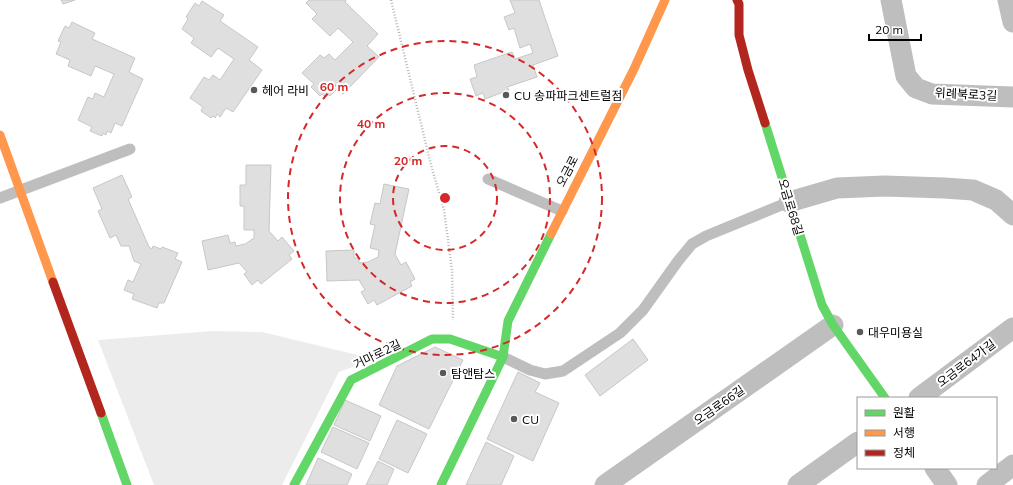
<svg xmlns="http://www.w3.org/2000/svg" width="1013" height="485" font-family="Mulish,'Noto Sans KR',sans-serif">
	<rect width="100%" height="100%" fill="#fff"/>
	<path fill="#ececec" d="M213 331 262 332 374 359 339 372 282 485H154L98 340Z"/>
	<g fill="#dfdfdf" stroke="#c7c7c7">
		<path d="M61 0H75L63 4Z"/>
		<path d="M309 0H346L345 2 378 34 367 46 379 57 343 94 337 89 330 96 327 94 324 96 322 94 320 96 311 87 314 84 302 73 320 55 324 58 329 54 335 60 353 42 338 28 330 36 312 19 317 14 306 3Z"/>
		<path d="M510 0H539L558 56 533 65 537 77 507 87 509 90 485 99 483 93 476 96 470 79 477 77 474 65 512 52 515 59 533 53 530 44 520 48 514 28 509 30 504 17 515 13Z"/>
		<path d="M202 1 224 15 220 21 258 47 249 60 262 70 233 112 226 108 220 117 217 114 215 118 213 116 211 118 201 111 203 107 190 98 204 77 209 80 213 75 220 80 234 59 218 48 211 57 191 43 194 38 182 29 188 19 186 17 195 3 199 6Z"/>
		<path d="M72 22 95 33 92 39 135 58 129 72 143 79 122 126 115 123 111 133 107 131 106 135 103 133 102 136 90 131 92 127 78 120 88 97 93 99 95 93 104 97 114 74 95 66 91 76 68 66 70 60 56 54 61 42 58 41 65 26 69 28Z"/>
		<path d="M246 165H271L269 231 278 241 282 237 294 251 289 255 292 259 261 284 258 280 252 285 244 274 247 272 239 263 208 270 202 241 228 235 230 243 235 242 236 246 245 244 254 238V230H244V206H240V185H246Z"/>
		<path d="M122 175 132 197 128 199 149 247 152 249 153 246 161 249 162 247 178 253 175 259 182 262 164 303H159L157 308 132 299 134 294 124 290 128 280 133 282 141 264 134 261 129 246H121L116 235 110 238 98 211 102 209 93 188Z"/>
		<path d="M384 184 409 189 395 254 401 265 406 262 415 279 410 282 412 286 377 305 374 300 368 304 361 292 365 290 359 280 327 281 326 251 354 250V258H359V263L368 262 378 257 379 250 370 248 375 225 370 224 375 203 380 204Z"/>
		<path d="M633 339 648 360 600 396 585 375Z"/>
		<path d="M435 347 463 360 429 429 379 405 397 366Z"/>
		<path d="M518 372 540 383 535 392 559 403 533 461 487 439Z"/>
		<path d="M345 400 381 416 370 441 334 425Z"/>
		<path d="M397 420 427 434 408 473 379 459Z"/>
		<path d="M333 427 369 443 357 469 321 452Z"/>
		<path d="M486 442 514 456 501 485H466Z"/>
		<path d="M318 458 352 474 347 485H306Z"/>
		<path d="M378 461 394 469 387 485H366Z"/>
	</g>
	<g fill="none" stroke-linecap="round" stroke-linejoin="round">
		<path stroke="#b9b9b9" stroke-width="2.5" stroke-dasharray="1 2" stroke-linecap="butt" d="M391 0 431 165 444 210 452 270 453 320"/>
		<g stroke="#bebebe" stroke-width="11">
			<path d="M488 179 562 211"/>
			<path d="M0 198 130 149"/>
			<path d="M503 357 530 370 545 374 563 371 620 333 643 310 678 261 692 244 706 236 789 202"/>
		</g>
		<g stroke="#bebebe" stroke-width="21">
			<path d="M891 0 906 76 916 88 932 94 1013 97"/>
			<path d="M1008 0 1013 22"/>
			<path d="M789 202 837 188 885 186 944 188 973 190 996 200 1013 215"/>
			<path d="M919 398 1013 328"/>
			<path d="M935 468 947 485"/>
			<path d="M605 485 833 325"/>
			<path d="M798 485 858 442"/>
			<path d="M987 485 1013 465"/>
		</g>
		<g stroke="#63d668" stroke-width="9">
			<path d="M765 123 822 305 833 325 885 398"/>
			<path d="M101 413 127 485"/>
			<path d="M294 485 351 380 432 339H450L503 357"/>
			<path d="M441 485 503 357 508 321 551 234"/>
		</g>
		<g stroke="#ff974d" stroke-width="9">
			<path d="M0 135 53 282"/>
			<path d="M551 234 634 69 665 0"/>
		</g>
		<g stroke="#b3261e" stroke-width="9">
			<path d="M737 0 739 4V35L748 70 765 123"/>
			<path d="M53 282 101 413"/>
		</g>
	</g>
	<g fill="none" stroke="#d62828" stroke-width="2" stroke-dasharray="7 5">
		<circle cx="445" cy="198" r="52"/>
		<circle cx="445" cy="198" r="105"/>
		<circle cx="445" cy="198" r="157"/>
	</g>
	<g fill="#595959" stroke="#fff" stroke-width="1.5">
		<circle cx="254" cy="90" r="4"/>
		<circle cx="506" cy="95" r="4"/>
		<circle cx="860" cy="332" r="4"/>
		<circle cx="443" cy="373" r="4"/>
		<circle cx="514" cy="419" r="4"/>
	</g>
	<g text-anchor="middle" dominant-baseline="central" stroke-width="4" stroke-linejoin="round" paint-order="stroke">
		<g font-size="12" fill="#000" stroke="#fff" text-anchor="start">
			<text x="262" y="90">헤어 라비</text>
			<text x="514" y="95">CU 송파파크센트럴점</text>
			<text x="868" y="332">대우미용실</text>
			<text x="451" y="373">탐앤탐스</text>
			<text x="522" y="419">CU</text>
		</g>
		<g font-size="12" fill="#000" stroke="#fff">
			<text transform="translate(966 94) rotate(3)">위례북로3길</text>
			<text transform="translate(567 171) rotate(-63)">오금로</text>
			<text transform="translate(791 207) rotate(73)">오금로68길</text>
			<text transform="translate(377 354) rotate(-26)">거마로2길</text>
			<text transform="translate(966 363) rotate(-37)">오금로64가길</text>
			<text transform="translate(719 405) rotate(-35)">오금로66길</text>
		</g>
	</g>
	<circle cx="445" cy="198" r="6" fill="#d62828" stroke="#fff" stroke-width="2"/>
	<g font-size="12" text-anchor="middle" font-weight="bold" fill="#d62828" stroke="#fff" stroke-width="4" stroke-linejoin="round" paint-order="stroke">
		<text x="334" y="91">60 m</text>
		<text x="371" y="128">40 m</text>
		<text x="408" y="165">20 m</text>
	</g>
	<rect x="857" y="397" width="140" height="72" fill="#ffffff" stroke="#999999"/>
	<rect x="865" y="410" width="20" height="6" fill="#63d668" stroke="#999999"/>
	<text x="893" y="417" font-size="12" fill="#000000">원활</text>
	<rect x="865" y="430" width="20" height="6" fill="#ff974d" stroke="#999999"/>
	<text x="893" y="437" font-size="12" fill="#000000">서행</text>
	<rect x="865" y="450" width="20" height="6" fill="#b3261e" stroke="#999999"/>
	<text x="893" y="457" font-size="12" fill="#000000">정체</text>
	<path d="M869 34v6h52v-6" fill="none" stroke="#000000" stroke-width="2"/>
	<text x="875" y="34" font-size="12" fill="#000000" stroke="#ffffff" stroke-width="3" paint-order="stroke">20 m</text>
</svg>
